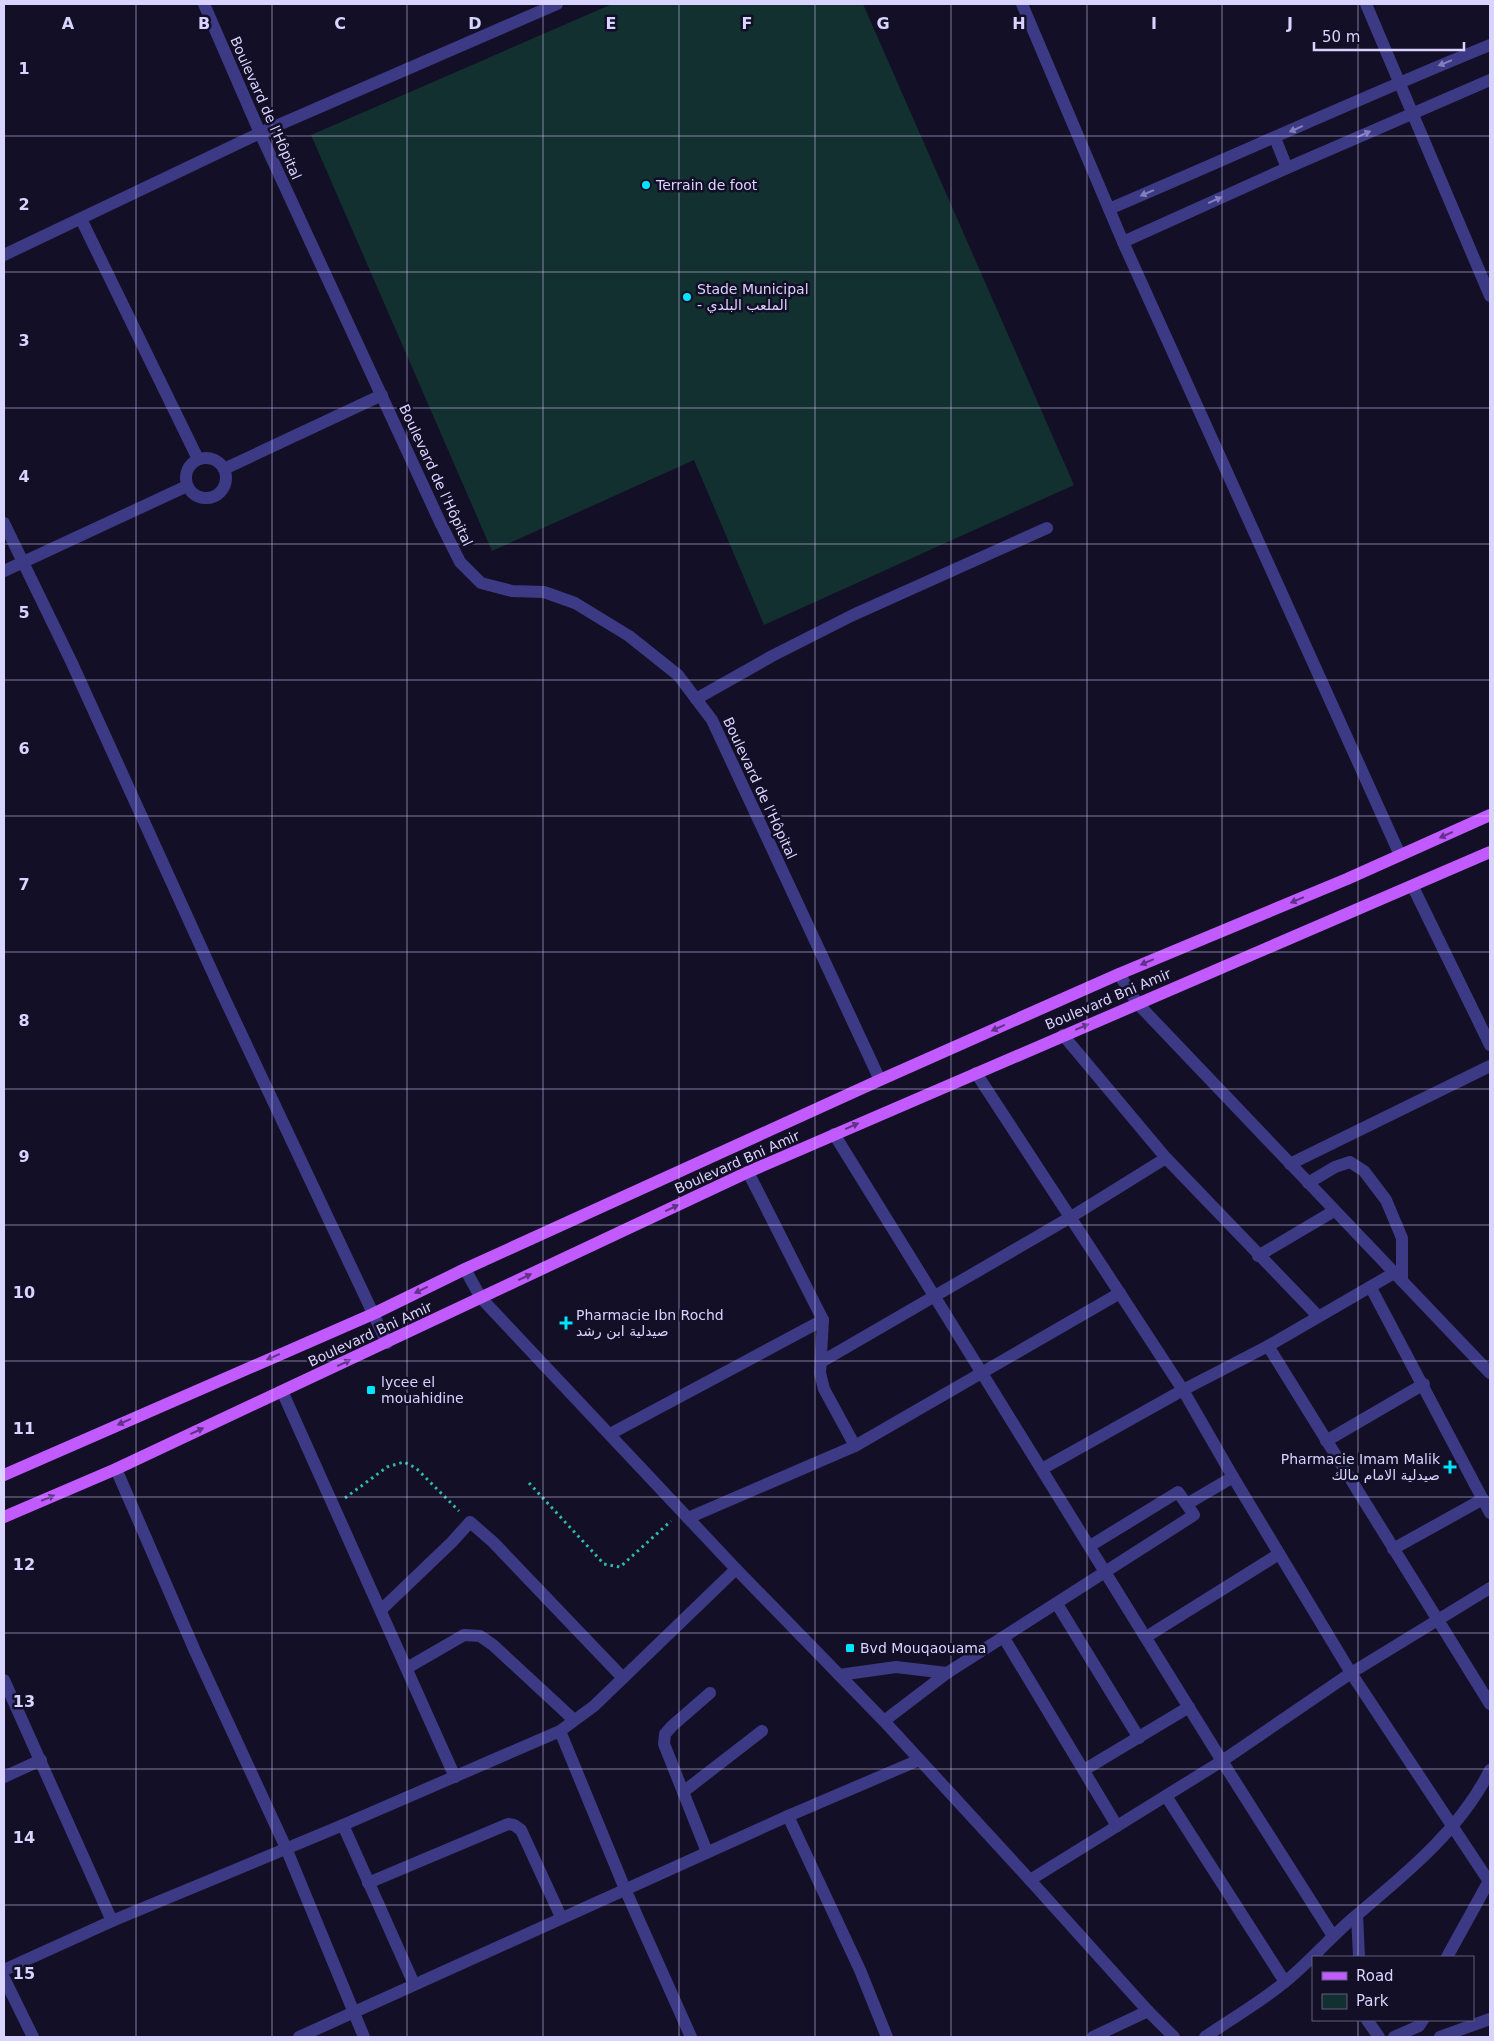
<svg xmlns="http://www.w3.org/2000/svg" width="1494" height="2041" font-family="'DejaVu Sans','Noto Sans Arabic',sans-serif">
	<rect width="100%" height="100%" fill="#130f26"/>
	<path fill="#12302f" d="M612 4H863L1074 485 764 625 694 460 492 551 311 135Z"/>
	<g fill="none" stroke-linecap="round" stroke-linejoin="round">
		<g stroke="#2fb8b0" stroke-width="3" stroke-dasharray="2.5 4" stroke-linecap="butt">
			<path d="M529 1483 604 1564 620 1567 671 1521"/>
			<path d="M345 1498 387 1467 404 1462 416 1468 459 1511"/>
		</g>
		<g stroke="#3d3a85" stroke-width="12">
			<path d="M204 4 260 133 440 522 460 562 481 583 512 591 544 592 575 603 629 636 678 675 712 720 880 1080"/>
			<path d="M1022 4 1123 242 1400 855"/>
			<path d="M1366 4 1490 296"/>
			<path d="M1275 138 1287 168"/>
			<path d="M1109 209C1236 155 1362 97 1490 45"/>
			<path d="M81 219 198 459"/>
			<path d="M1123 242 1287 168 1490 80"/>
			<path d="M4 255 260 133 557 4"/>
			<circle cx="206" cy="478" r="20"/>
			<path d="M224 469 382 395"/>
			<path d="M4 523 71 661 221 991 387 1343"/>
			<path d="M4 571 187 486"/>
			<path d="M696 699 772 656 853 615 1047 528"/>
			<path d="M1413 887 1490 1045"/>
			<path d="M1119 974 1137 1003 1490 1373"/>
			<path d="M1063 1035 1166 1158 1318 1316"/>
			<path d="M976 1073 1183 1390 1233 1477 1351 1673 1490 1883"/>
			<path d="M834 1134 1222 1761 1333 1936"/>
			<path d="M1290 1164 1490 1066"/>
			<path d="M748 1172 823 1320 820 1373 824 1389 855 1446"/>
			<path d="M1308 1183 1335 1167 1350 1162 1364 1171 1386 1200 1402 1238V1281"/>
			<path d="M1258 1256 1334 1211"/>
			<path d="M465 1269 481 1298 736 1569 884 1721 1030 1880 1148 2011 1174 2037"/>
			<path d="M1371 1288 1490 1513"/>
			<path d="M1268 1346 1490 1704"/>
			<path d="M821 1362 1071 1217 1166 1158"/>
			<path d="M282 1391 455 1777"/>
			<path d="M610 1434 823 1320"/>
			<path d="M1326 1441 1424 1384"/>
			<path d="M116 1469 195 1651 286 1848 364 2037"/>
			<path d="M1042 1469 1183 1390 1268 1346 1394 1273"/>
			<path d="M1187 1504 1233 1477"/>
			<path d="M688 1518 855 1446 1120 1293"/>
			<path d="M1393 1549 1483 1499"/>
			<path d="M1057 1604 1139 1738"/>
			<path d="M381 1610 452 1542 470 1522 493 1542 623 1678"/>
			<path d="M1146 1637 1279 1554"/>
			<path d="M1004 1638 1117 1826"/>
			<path d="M407 1668 464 1635 480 1636 493 1645 574 1720"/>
			<path d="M839 1675 896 1667 947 1673"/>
			<path d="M4 1680 112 1921"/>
			<path d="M884 1721 947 1673 1194 1515 1178 1492 1090 1546"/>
			<path d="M560 1731 625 1889 691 2037"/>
			<path d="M1084 1770 1189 1707"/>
			<path d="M4 1777 41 1760"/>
			<path d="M683 1792 762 1731"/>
			<path d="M1166 1796 1285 1982"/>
			<path d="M788 1816 860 1970 887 2037"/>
			<path d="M343 1825 414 1984"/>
			<path d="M707 1852 664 1744 665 1734 672 1726 710 1693"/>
			<path d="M1030 1880 1222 1761 1351 1673 1490 1588"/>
			<path d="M368 1883 508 1824 514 1825 521 1830 561 1917"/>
			<path d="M1357 1915 1359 1957"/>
			<path d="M1447 1957 1489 1881"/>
			<path d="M4 1970 112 1921 343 1825 560 1731 594 1706 736 1569"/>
			<path d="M4 1978 33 2037"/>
			<path d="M1367 2020 1379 2037"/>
			<path d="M299 2037 788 1816 919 1760"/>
			<path d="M1093 2037 1148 2011"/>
			<path d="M1205 2037C1231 2019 1261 2002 1286 1981 1309 1962 1329 1939 1352 1919 1403 1876 1460 1831 1490 1770"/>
			<path d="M1394 2037 1419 2026 1423 2020"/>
			<path d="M1440 2037 1490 2019"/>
		</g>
		<g stroke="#c25bff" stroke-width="12">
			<path d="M4 1475 373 1314 465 1269 880 1080 1119 974 1347 879 1490 815"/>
			<path d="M4 1517 116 1469 748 1172 1490 852"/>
		</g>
	</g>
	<defs><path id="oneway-solid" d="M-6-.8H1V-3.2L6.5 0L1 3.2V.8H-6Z" transform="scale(1.25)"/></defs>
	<g fill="#837fbc">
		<use href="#oneway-solid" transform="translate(1445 63) rotate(158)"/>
		<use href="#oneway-solid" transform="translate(1296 129) rotate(156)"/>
		<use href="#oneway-solid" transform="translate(1364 134) rotate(-24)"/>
		<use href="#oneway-solid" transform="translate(1147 193) rotate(157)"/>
		<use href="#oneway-solid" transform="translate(1215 200) rotate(-24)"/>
	</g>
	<g fill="#623188">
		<use href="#oneway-solid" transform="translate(1446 835) rotate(156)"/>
		<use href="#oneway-solid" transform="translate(1297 900) rotate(157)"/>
		<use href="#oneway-solid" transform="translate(1147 962) rotate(157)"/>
		<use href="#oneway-solid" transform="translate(1082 1027) rotate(-23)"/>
		<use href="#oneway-solid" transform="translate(998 1028) rotate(156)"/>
		<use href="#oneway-solid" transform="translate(852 1126) rotate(-24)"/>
		<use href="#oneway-solid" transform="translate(672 1208) rotate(-25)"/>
		<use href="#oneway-solid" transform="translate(525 1277) rotate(-25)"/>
		<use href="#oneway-solid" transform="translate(421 1290) rotate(154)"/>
		<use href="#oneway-solid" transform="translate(273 1357) rotate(156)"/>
		<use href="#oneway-solid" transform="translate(344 1363) rotate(-25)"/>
		<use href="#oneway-solid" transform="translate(124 1422) rotate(156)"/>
		<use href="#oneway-solid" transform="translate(197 1431) rotate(-25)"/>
		<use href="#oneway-solid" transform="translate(48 1498) rotate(-23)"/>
	</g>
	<path fill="none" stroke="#d9d4ff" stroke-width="1" stroke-opacity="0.55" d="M136 4V2037M272 4V2037M407 4V2037M543 4V2037M679 4V2037M815 4V2037M951 4V2037M1087 4V2037M1222 4V2037M1358 4V1957M4 136H1490M4 272H1490M4 408H1490M4 544H1490M4 680H1490M4 816H1490M4 952H1490M4 1089H1490M4 1225H1490M4 1361H1490M4 1497H1490M4 1633H1490M4 1769H1490M4 1905H1490M1358 2020V2037"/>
	<g fill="#00e5ff" stroke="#130f26" stroke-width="2">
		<circle cx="646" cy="185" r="5"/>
		<circle cx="687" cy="297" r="5"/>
		<path d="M563.5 1315.5h5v5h5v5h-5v5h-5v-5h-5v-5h5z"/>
		<rect x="366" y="1385" width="10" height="10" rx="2.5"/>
		<path d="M1447.5 1459.5h5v5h5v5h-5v5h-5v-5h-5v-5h5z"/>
		<rect x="845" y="1643" width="10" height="10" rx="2.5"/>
	</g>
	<g text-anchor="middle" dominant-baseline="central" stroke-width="5" stroke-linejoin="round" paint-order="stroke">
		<g font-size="14" fill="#d9d4ff" stroke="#130f26">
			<text transform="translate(266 108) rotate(66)">Boulevard de l'Hôpital</text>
			<text transform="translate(436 475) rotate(65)">Boulevard de l'Hôpital</text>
			<text transform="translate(760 788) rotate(65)">Boulevard de l'Hôpital</text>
			<text transform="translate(1108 999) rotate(-23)">Boulevard Bni Amir</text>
			<text transform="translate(737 1162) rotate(-24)">Boulevard Bni Amir</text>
			<text transform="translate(370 1334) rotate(-25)">Boulevard Bni Amir</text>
		</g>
		<g font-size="14" fill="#d9d4ff" stroke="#130f26" text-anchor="start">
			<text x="656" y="185">Terrain de foot</text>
			<text x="697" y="289">Stade Municipal<tspan x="697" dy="16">- الملعب البلدي</tspan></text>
			<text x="576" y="1315">Pharmacie Ibn Rochd<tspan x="576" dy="16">صيدلية ابن رشد</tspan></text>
			<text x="381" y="1382">lycee el<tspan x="381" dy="16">mouahidine</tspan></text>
			<text x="1440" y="1459" text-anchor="end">Pharmacie Imam Malik<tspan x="1440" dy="16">صيدلية الامام مالك</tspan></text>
			<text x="860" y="1648">Bvd Mouqaouama</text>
		</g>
	</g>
	<g font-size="16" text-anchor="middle" font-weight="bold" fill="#d9d4ff" stroke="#130f26" stroke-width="5" stroke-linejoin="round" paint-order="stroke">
		<text x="68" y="29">A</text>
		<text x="204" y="29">B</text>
		<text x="340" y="29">C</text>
		<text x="475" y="29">D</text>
		<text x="611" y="29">E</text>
		<text x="747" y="29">F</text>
		<text x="883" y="29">G</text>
		<text x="1019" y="29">H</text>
		<text x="1154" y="29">I</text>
		<text x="1290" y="29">J</text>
		<text x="24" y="74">1</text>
		<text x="24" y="210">2</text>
		<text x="24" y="346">3</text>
		<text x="24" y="482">4</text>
		<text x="24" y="618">5</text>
		<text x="24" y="754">6</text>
		<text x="24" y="890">7</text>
		<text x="24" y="1026">8</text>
		<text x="24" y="1162">9</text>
		<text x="24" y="1298">10</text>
		<text x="24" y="1434">11</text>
		<text x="24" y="1570">12</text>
		<text x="24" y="1707">13</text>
		<text x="24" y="1843">14</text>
		<text x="24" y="1979">15</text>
	</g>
	<rect width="1494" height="2041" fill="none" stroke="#d9d4ff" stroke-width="10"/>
	<rect x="1312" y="1956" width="162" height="65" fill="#130f26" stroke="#625e7d"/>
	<rect x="1322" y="1972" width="25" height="8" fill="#c25bff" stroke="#625e7d"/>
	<text x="1356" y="1981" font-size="15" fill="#d9d4ff">Road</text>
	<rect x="1322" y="1994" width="25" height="15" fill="#12302f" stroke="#625e7d"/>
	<text x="1356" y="2006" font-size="15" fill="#d9d4ff">Park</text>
	<path d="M1314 42v8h150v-8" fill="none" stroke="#d9d4ff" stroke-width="2.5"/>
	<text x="1322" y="42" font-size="15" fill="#d9d4ff" stroke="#130f26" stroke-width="4" paint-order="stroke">50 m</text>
</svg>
